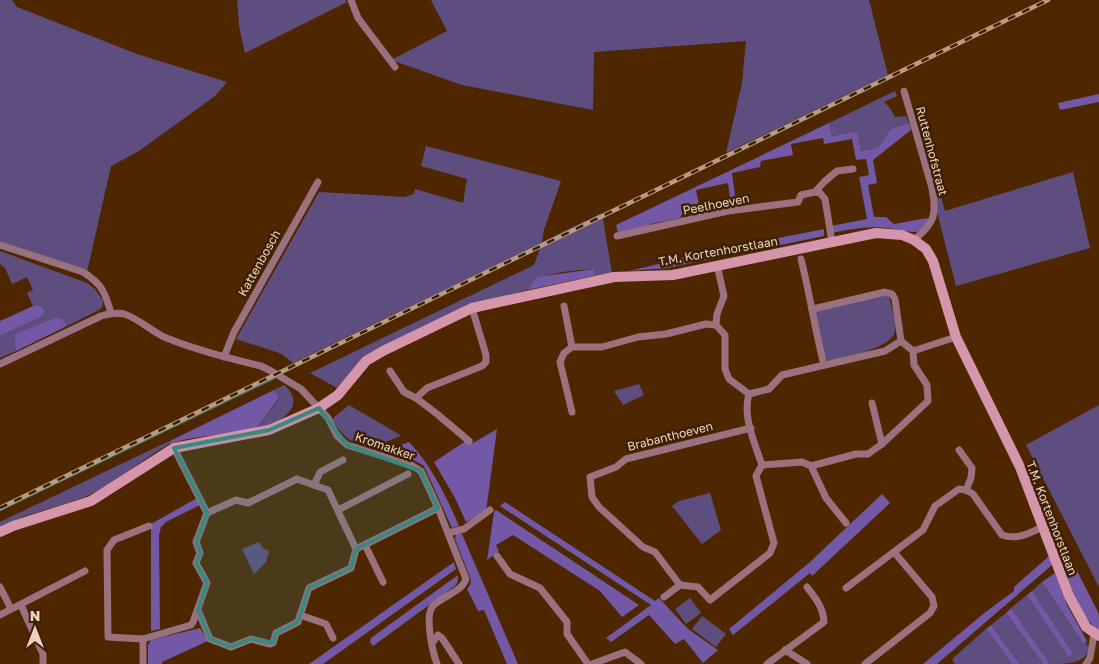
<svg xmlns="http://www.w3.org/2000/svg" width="1099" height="664" font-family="'Golos Text',sans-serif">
	<rect width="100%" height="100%" fill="#4e2701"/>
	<g fill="#5e4e80">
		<path d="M0 0H12L17 7 137 54 227 82 215 96 139 151 111 166 87 272 0 242Z"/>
		<path d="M237 0H345L347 2 245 53 239 26Z"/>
		<path d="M431 0H869L888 75 726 153 742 83 746 41 594 52 593 110 462 85 394 61 393 59 447 31Z"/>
		<path d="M895 91 897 96 884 102 890 108 895 117 906 116 909 123 890 129C881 145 880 149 861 151L857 131 832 136 829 123Z"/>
		<path d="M426 146 561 181 544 230 542 242 602 213 612 273 594 276 593 269C572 271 540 271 527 290L488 301 360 362 337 388 310 373 534 265 542 243 293 363 282 354 236 339 319 192 405 197 414 194 415 189 463 203 467 179 421 166Z"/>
		<path d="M933 167 945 211 1073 172 1090 248 956 286 926 169Z"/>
		<path d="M0 251 87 283 95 289 103 301 102 307 99 310 67 326 63 319 57 317 16 334V351L0 358V336L39 318 41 306H33L27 293 33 290 27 277 12 284 5 268 0 264Z"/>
		<path d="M880 293 889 296C891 306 896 319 895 330 895 348 842 358 828 361L824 356 814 309Z"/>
		<path d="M639 384 644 395 623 405 614 391Z"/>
		<path d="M284 385C310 407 277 425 256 429L279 399 274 390Z"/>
		<path d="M349 405 397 433 401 436C392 439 379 445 370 446 352 446 340 433 332 419Z"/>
		<path d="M1099 405V587L1026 445Z"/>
		<path d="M167 442 169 444C141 460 116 483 87 496 58 508 28 512 0 527V522Z"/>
		<path d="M710 493 721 530 702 544 672 506 679 501Z"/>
		<path d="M259 542 263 548 269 551 266 562 254 574 242 549Z"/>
		<path d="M1042 582 1084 645 1087 643C1093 664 1065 664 1050 664L1011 608 1027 595 1069 656 1073 653 1032 591Z"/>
		<path d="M690 598 701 613 686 624 675 609Z"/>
		<path d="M1006 613 1043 664H1020L991 625Z"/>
		<path d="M702 616 726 634 716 647 692 629Z"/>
		<path d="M986 629 1012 664H955L952 659Z"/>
	</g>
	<g fill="#7258a5">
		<path d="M1099 94V102L1060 110 1058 103Z"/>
		<path d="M829 123 832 136 857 131 861 151C881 149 881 144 890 129L909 123 911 130 873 160 877 183 868 185 874 217H886L894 224 927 218 929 220 922 231C909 234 900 229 887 228 869 226 850 229 832 233L831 226 867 219 859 177 869 175 866 159 856 160 852 139 824 144 823 138 791 144 793 155 761 161 760 167 732 173 736 204 731 205 728 183 696 190 700 210 682 214 680 218 651 224 650 227 618 234 616 225Z"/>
		<path d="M824 229V236L667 268 629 271 713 251Z"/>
		<path d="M594 269V276L527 290 533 282 538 277Z"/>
		<path d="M33 306H41L45 312 39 318 0 336V321Z"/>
		<path d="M57 317 63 319 67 326 16 351 15 334Z"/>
		<path d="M274 390 279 398 256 429 187 439 169 444 168 442Z"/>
		<path d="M497 429 486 512 466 522 455 498 434 462 469 439 473 443Z"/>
		<path d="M409 442C432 466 446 496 459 526L452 528 424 466 410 458 386 450Z"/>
		<path d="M882 494 890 503 812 576 810 573 733 635 729 629 810 562Z"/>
		<path d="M197 498 200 505 166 522 161 527 159 535 160 629 151 631V524Z"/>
		<path d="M505 502 655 601 659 598 688 629 718 650 703 663 684 639 675 644 649 615 611 642 606 638 651 605 500 506Z"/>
		<path d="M496 510 639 605 622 617 600 591 513 535 496 545 499 551 487 560 494 512Z"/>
		<path d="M456 534H462L518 664H507L484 610 478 611 467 589 470 585 471 580 455 539Z"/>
		<path d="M1065 547 1099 614V631C1076 613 1068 578 1058 551Z"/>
		<path d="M1049 556 1052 565 937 664H923L983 614 1014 591V587Z"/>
		<path d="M454 562 456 569 323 664H309Z"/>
		<path d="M1055 573 1067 605 1087 641 1084 645 1042 582Z"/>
		<path d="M458 575V581L455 586 373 646 370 642 371 638Z"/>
		<path d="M1032 591 1073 653 1069 657 1027 595Z"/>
		<path d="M1011 608 1050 664H1043L1006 613Z"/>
		<path d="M991 625 1020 664H1012L986 629Z"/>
		<path d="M200 628 208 641 162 662V664H148V645L151 640Z"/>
	</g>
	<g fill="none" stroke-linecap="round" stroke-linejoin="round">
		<path stroke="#46786a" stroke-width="2.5" d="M0 510 274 378"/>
		<g stroke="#9a727f" stroke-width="7">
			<path d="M351 0 358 18 395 67"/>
			<path d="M904 91 932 188C937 214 935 223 914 240"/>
			<path d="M815 192 820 193 825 199 832 242"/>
			<path d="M617 236 728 211 798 202 801 195 815 192 824 182 837 171 853 169"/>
			<path d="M0 245 83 272C102 284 105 292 111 313"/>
			<path d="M801 259C810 295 815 330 824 365"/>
			<path d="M717 265 724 296 717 314 716 325 725 335V369L729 379 749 394 769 389 782 375 885 351 901 341 913 351 956 337"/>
			<path d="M564 306 572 347"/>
			<path d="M813 309 885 292 892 294 895 299 901 341"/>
			<path d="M224 357 234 332 318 182"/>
			<path d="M0 364 101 316C108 314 116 312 124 314 138 318 151 331 164 337 196 350 228 358 261 366L271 371 301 389 328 418 337 436 347 445 411 465 421 471 438 508 466 579C462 592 442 596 433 606 424 615 433 653 437 664"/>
			<path d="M390 371 404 392 416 398 437 414 469 441"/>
			<path d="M749 394C742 416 755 444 762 465L802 462 811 466 856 454H868L882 444 928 401 927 385 914 365 913 351"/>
			<path d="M416 398 427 388 482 366 486 362V355L472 308"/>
			<path d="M872 403 882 444"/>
			<path d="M572 412 560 362 564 353 572 347H602L638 337 666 334 706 324 716 325"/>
			<path d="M751 428 626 459 616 467 590 477 592 497 599 507 643 547 655 552 680 585 698 587 710 600 770 553 774 543 756 476 762 465"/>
			<path d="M174 448 207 513"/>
			<path d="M811 466 826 498 846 523"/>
			<path d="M314 485 320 472 343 460"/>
			<path d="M966 490 973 494 1002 535C1017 540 1028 534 1042 527"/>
			<path d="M338 510 408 474"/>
			<path d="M448 533 464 529 490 510"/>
			<path d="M365 545 383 582"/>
			<path d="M356 549 438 508"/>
			<path d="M497 556 510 574 540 588 567 622V634L588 664"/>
			<path d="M0 587 11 609"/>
			<path d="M846 588 923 530 935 506 959 489 966 490 971 478 972 468 959 450"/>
			<path d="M664 597 680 585"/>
			<path d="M21 605 43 654V664"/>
			<path d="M0 615 85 571"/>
			<path d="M300 615 326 624 333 638"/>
			<path d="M143 639 108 637 107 550 114 540 149 526"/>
			<path d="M432 643 438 635 442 638 459 664"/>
			<path d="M785 650 807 664"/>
			<path d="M143 664V639L191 625 193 622 207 583 196 563 200 553 196 542 207 513 236 500 248 503 297 479 328 490 356 549 351 568 309 588 298 622 276 633 273 643 270 644 251 639 231 647 210 639 198 610"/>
			<path d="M592 664 625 652 641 664"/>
			<path d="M767 664 824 622C823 607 816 599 807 587"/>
			<path d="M865 664 930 613 934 606 932 597 894 552"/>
			<path d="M1086 664 1090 658 1094 634"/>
		</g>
		<path stroke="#d595aa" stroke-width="10" d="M0 532 13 526 91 501 174 448 269 430 319 408 338 395 366 361 383 351 472 308 614 277 673 275 876 233 902 235 914 240 926 249 933 261 956 337 1020 467 1069 596 1086 627 1099 636"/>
		<defs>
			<path id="rail" d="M0 508 1048 0"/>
		</defs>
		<use href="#rail" stroke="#b89b82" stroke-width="4.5"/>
		<use href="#rail" stroke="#3e2005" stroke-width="2.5" stroke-dasharray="8" stroke-linecap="butt"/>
	</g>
	<path fill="#3b887e" fill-opacity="0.2" stroke="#3b887e" stroke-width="4" stroke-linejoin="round" d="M319 408 347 445 421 471 438 508 356 549 351 568 309 588 298 622 276 633 273 643 251 639 231 647 210 639 198 610 207 583 196 563 200 553 196 542 207 513 174 448 269 430Z"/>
	<g text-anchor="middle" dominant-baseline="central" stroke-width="5" stroke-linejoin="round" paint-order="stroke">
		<g font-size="12" fill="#ebd2c0" stroke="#3e2005">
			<text transform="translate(932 151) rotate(75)">Ruttenhofstraat</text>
			<text transform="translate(716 204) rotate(-11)">Peelhoeven</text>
			<text transform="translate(718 251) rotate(-10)">T.M. Kortenhorstlaan</text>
			<text transform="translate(259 263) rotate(-61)">Kattenbosch</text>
			<text transform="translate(670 436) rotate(-14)">Brabanthoeven</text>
			<text transform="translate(385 446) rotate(19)">Kromakker</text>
			<text transform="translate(1052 518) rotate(69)">T.M. Kortenhorstlaan</text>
		</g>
	</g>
	<g transform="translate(35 629)" stroke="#3e2005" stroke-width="4" paint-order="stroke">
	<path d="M0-4L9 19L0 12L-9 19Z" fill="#ebd2c0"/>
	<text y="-8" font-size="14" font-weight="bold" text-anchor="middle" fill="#ebd2c0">N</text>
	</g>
</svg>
